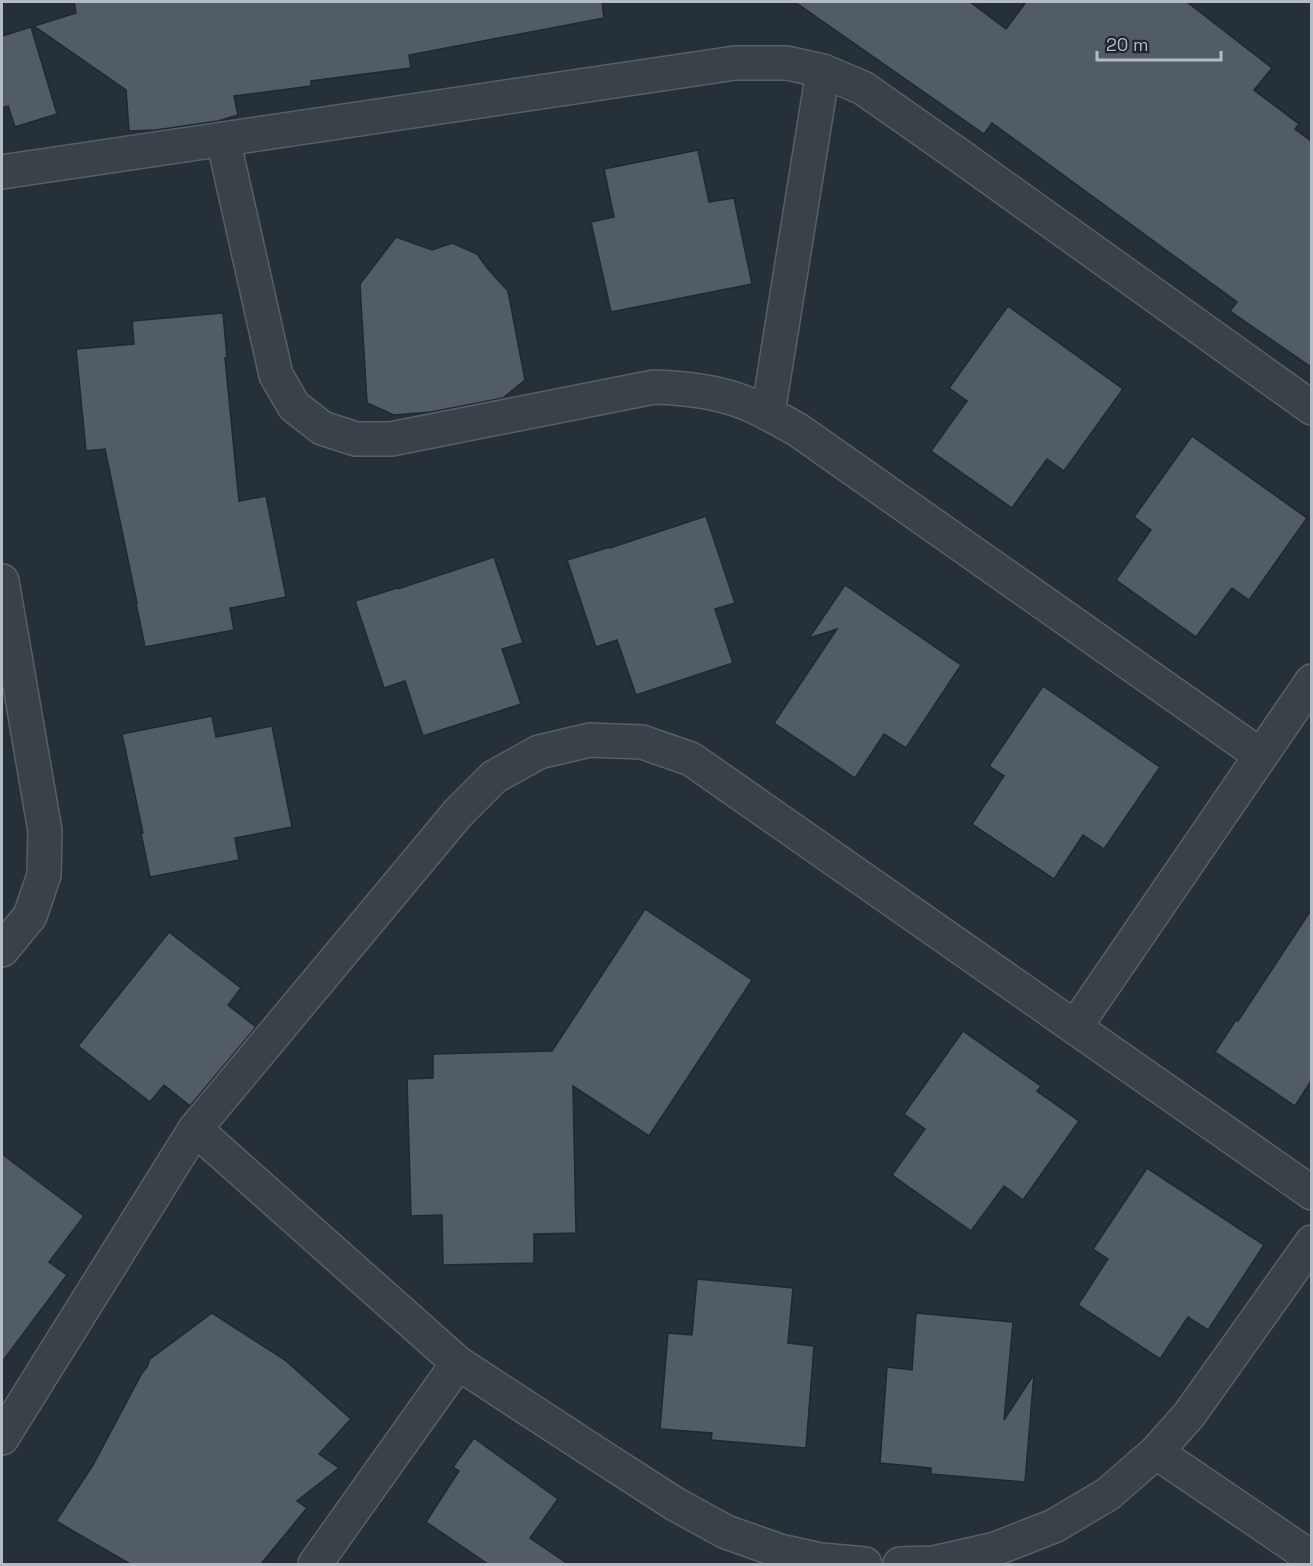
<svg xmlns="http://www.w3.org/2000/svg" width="1313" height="1566" font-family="'Space Grotesk',sans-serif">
	<rect width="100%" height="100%" fill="#253039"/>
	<g fill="#515c67" stroke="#202830" stroke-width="1.5">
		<path d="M74 2H602L604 18 409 55 411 68 311 81V86L234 96 238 115 218 121 156 130 129 131 126 90 34 26 76 13Z"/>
		<path d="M795 2H970L1006 29 1026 2H1187L1272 68 1254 90 1299 124 1295 129 1311 141V367L1230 311 1237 302 992 123 984 134Z"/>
		<path d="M31 27 57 114 15 127 8 106 2 108V36Z"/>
		<path d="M698 150 709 202 734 198 752 284 611 312 591 222 614 217 604 169Z"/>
		<path d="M396 237 432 250 452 243 477 254 488 269 508 291 525 380 503 398 431 412 394 415 367 403 360 284Z"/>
		<path d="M1008 306 1123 389 1064 471 1047 459 1012 508 931 451 967 401 949 388Z"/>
		<path d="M223 313 227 358H225L239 501 266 496 286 597 230 608 234 630 145 647 136 603H137L105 449 86 451 76 349 134 344 132 321Z"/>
		<path d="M1192 436 1307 518 1249 600 1232 588 1196 637 1116 580 1151 530 1134 517Z"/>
		<path d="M706 516 735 603 715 609 733 663 636 695 617 640 596 647 567 560 610 547V548Z"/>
		<path d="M494 557 523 643 502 649 521 704 423 736 405 681 384 688 355 601 397 588 398 589Z"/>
		<path d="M845 585 961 665 906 748 884 734 855 778 774 723 837 629 809 638Z"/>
		<path d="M1043 686 1160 767 1104 849 1083 835 1054 879 972 824 1004 776 989 766Z"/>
		<path d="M212 716 216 737 272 726 292 827 235 838 239 860 150 877 141 833H143L122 734Z"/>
		<path d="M645 909 752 980 649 1136 573 1086 576 1233 534 1234V1263L443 1265 442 1215 411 1216 407 1079 433 1078V1054L552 1051Z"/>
		<path d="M1311 910V1081L1295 1106 1215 1052 1236 1020 1238 1021Z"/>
		<path d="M169 932 241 988 228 1005 256 1027 190 1106 164 1085 150 1102 78 1046Z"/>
		<path d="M963 1031 1041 1086 1037 1091 1079 1121 1023 1200 1004 1186 971 1231 892 1175 925 1129 904 1114Z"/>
		<path d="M2 1154 84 1216 49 1262 67 1275 2 1362Z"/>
		<path d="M1147 1168 1264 1245 1208 1330 1188 1317 1160 1359 1078 1305 1108 1259 1093 1249Z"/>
		<path d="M697 1279 793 1288 788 1343 814 1346 806 1448 711 1440 712 1433 660 1429 668 1333 692 1335Z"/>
		<path d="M212 1313 285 1360 351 1419 319 1454 339 1468 297 1501 307 1508 261 1564H130L56 1521 93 1465 142 1373 147 1367 150 1359Z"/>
		<path d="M916 1313 1013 1322 1004 1420 1034 1374 1025 1482 931 1474V1468L880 1463 887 1367 912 1370Z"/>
		<path d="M474 1438 558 1499 530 1538 568 1564H488L426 1522 459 1471 453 1467Z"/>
	</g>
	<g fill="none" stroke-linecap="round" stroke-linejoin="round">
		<defs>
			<g id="minor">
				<path d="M223 139 276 375 294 406 322 428 356 439H391L654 387C684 388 715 391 743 402 762 409 780 420 798 430L1260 755"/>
				<path d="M2 172 735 63H787L823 71 863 88 960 156 1312 408"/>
				<path d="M768 413 823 71"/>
				<path d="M2 581 45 831 44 875 30 916 2 950"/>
				<path d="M1075 1027 1312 681"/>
				<path d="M195 1129 458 1363 602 1457 675 1504 726 1532 780 1551 821 1560 865 1564"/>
				<path d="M2 1438 195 1129 458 813 494 777 539 752 590 740 642 742 691 759 1312 1193"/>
				<path d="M1156 1452 1312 1558"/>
				<path d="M315 1564 458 1363"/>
				<path d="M900 1564 933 1563 995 1549 1054 1526 1108 1494 1156 1452 1189 1415 1312 1242"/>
			</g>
		</defs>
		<use href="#minor" stroke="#575f67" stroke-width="36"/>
		<use href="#minor" stroke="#394149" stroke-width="33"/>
	</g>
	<rect width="1313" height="1566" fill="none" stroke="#b4bcc5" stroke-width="6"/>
	<path d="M1097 51v9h124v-9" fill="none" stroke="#b4bcc5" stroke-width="3"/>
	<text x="1106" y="51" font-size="18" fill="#b4bcc5" stroke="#1e262e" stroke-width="4.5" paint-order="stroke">20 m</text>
</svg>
